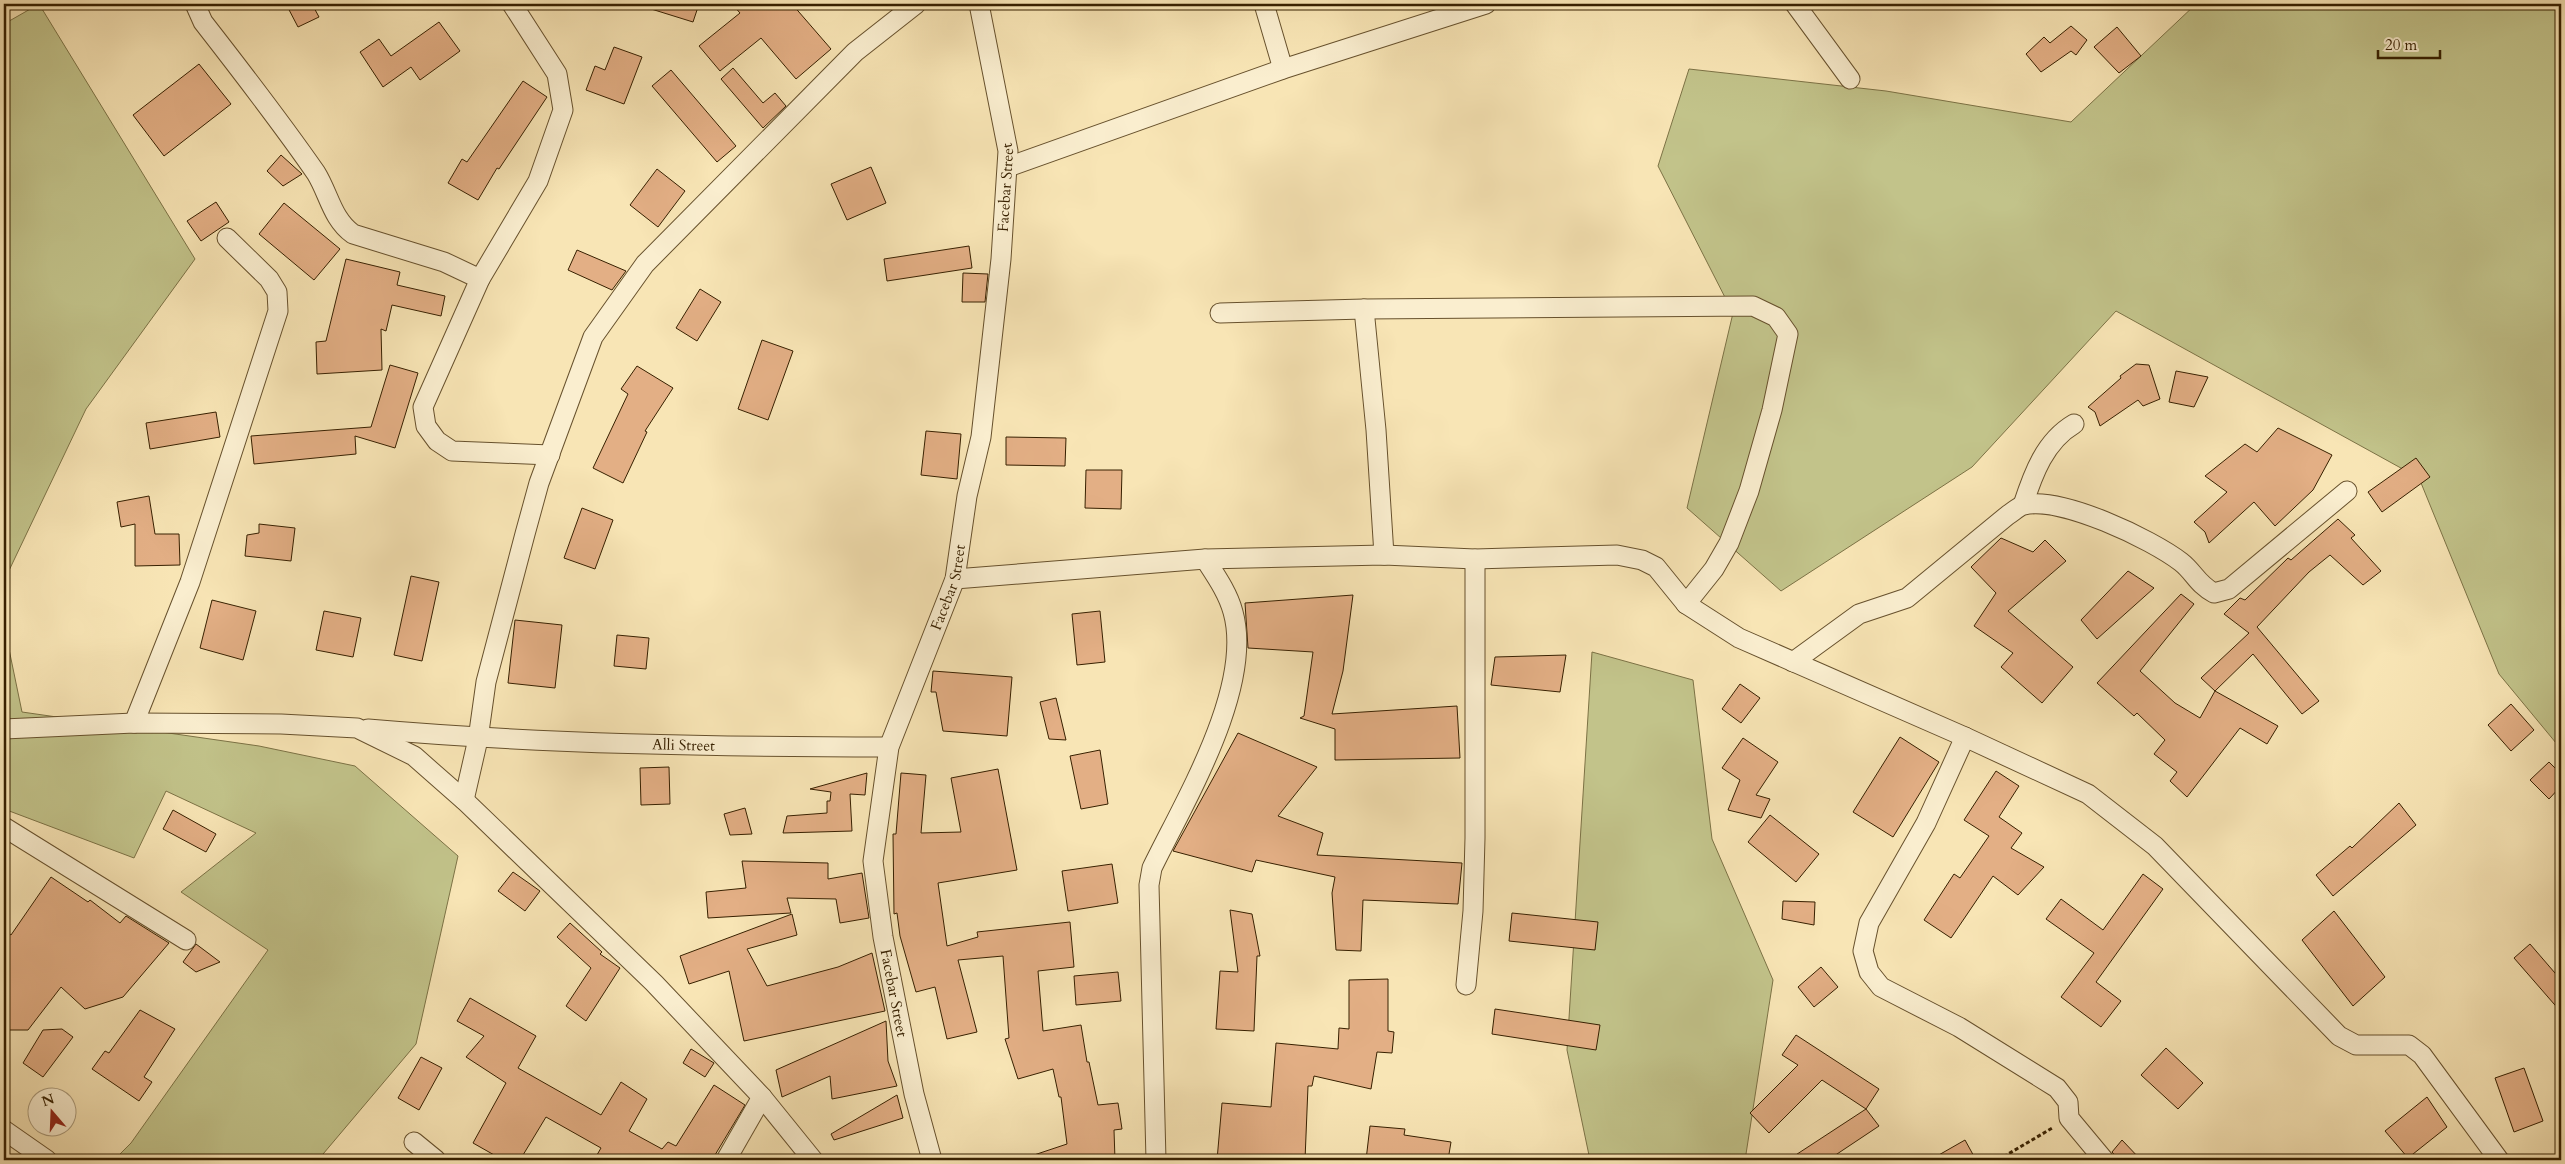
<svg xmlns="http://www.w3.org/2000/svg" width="2565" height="1164" font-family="Cardo,serif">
	<rect width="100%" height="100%" fill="#f8e5b5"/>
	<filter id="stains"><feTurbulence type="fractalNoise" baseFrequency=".004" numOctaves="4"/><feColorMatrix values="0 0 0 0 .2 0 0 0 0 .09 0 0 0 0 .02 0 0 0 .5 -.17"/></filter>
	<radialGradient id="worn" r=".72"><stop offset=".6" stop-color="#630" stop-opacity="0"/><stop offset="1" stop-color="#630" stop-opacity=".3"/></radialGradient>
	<g fill="#c2c38a" stroke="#7c7245">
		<path d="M39 4 195 259 86 409 4 581V24Z"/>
		<path d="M2196 4H2561V749L2499 674 2419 478 2116 311 1972 467 1781 591 1687 508 1733 313 1658 166 1689 69 1886 91 2071 122Z"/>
		<path d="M4 625 22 712 259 746 355 766 458 856 416 1044 318 1160H114L131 1143 268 950 181 892 256 833 166 791 134 858 4 809Z"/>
		<path d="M1592 652 1693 680 1712 839 1773 980 1746 1154 1747 1160H1590L1567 1050Z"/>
	</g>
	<g fill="#e3af85" stroke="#372000">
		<path d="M286 4H312L319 17 298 27Z"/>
		<path d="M649 4H699L693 22 648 8Z"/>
		<path d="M732 4H792L831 49 796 79 761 38 720 71 699 46 740 13Z"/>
		<path d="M439 22 460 51 420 80 411 67 383 87 360 52 379 39 391 56Z"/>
		<path d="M2071 26 2087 40 2076 55 2071 51 2041 72 2026 54 2044 37 2050 43Z"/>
		<path d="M2117 27 2141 56 2119 73 2094 47Z"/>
		<path d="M614 47 642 57 624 104 586 90 595 66 605 70Z"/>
		<path d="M199 64 231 104 164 156 133 115Z"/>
		<path d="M733 68 763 103 775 93 786 106 763 128 721 79Z"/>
		<path d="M671 70 736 146 717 162 652 86Z"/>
		<path d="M523 81 547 97 499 169 497 168 478 200 448 183 462 159 467 162Z"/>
		<path d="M281 155 302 174 283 186 267 171Z"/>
		<path d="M871 167 886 203 847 220 831 184Z"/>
		<path d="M657 169 685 191 658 227 630 205Z"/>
		<path d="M216 202 229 222 201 241 187 221Z"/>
		<path d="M284 203 340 249 314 280 259 234Z"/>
		<path d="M969 246 972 268 887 281 884 259Z"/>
		<path d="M577 250 626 271 612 290 568 270Z"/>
		<path d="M346 259 400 272 397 285 445 296 441 316 392 305 386 331 381 329 382 370 317 374 316 342 326 341Z"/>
		<path d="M963 273 988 274 985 302H962Z"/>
		<path d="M700 289 721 302 697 341 676 328Z"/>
		<path d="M762 340 793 351 768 420 738 409Z"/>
		<path d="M2136 364 2149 365 2160 399 2143 406 2138 400 2100 426 2095 412 2088 407 2121 378 2120 376Z"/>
		<path d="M390 365 418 373 395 448 355 436 356 454 254 464 251 436 371 427Z"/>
		<path d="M637 366 673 388 645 431 647 432 623 483 593 468 628 394 621 389Z"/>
		<path d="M2176 371 2208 377 2194 407 2169 402Z"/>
		<path d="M216 412 220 437 150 449 146 423Z"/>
		<path d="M2278 428 2332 455 2313 490 2275 526 2254 502 2209 543 2205 532 2194 522 2227 492 2205 476 2245 444 2257 452Z"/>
		<path d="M926 431 961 434 957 479 921 475Z"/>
		<path d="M1006 437 1066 438 1065 466 1006 465Z"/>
		<path d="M2416 458 2430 477 2382 512 2368 492Z"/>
		<path d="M1086 470H1122L1121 509 1085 508Z"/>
		<path d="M149 496 155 534H179L180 565 135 566V524L121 527 117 502Z"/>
		<path d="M582 508 613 520 595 569 564 558Z"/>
		<path d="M2338 519 2355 535 2351 538 2381 571 2363 585 2330 555 2309 572 2257 627 2319 701 2302 714 2253 654 2215 691 2201 678 2249 633 2224 614 2240 598 2245 600 2288 558 2291 560Z"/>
		<path d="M259 524 295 528 291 561 245 556 247 535 259 533Z"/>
		<path d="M2001 538 2033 552 2045 540 2066 561 2008 611 2073 667 2042 703 2001 667 2013 653 1974 626 1996 593 1971 567Z"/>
		<path d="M2128 571 2154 588 2097 639 2081 620Z"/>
		<path d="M411 576 439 582 422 661 394 655Z"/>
		<path d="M2181 594 2194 604 2140 671 2175 703 2200 718 2215 691 2278 726 2267 744 2240 728 2187 797 2170 781 2177 772 2154 754 2165 740 2137 713 2134 716 2097 683Z"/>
		<path d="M1353 595 1343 671 1332 714 1457 706 1460 758 1335 760V729L1300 718 1304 716 1313 652 1248 648 1245 603Z"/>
		<path d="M212 600 256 611 243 660 200 648Z"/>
		<path d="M324 611 361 618 353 657 316 650Z"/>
		<path d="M1100 611 1105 662 1077 665 1072 614Z"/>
		<path d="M515 620 562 625 555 688 508 683Z"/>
		<path d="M617 635 649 638 646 669 614 666Z"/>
		<path d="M1566 655 1560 692 1491 685 1495 657Z"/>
		<path d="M933 671 1012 677 1007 736 943 731 936 692H931Z"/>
		<path d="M1740 684 1760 698 1741 723 1722 709Z"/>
		<path d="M1056 698 1066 740 1049 739 1040 702Z"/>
		<path d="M2511 704 2534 730 2511 751 2488 725Z"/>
		<path d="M1238 733 1317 767 1278 816 1323 833 1317 855 1462 863 1458 904 1363 900 1361 951 1336 950 1332 893 1335 877 1256 860 1252 872 1173 851Z"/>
		<path d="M1900 737 1939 762 1893 837 1853 812Z"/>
		<path d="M1743 738 1778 762 1756 795 1770 799 1761 818 1728 810 1740 780 1722 768Z"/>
		<path d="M1100 750 1108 804 1081 809 1070 756Z"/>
		<path d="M2549 762 2561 774V786L2549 799 2530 780Z"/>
		<path d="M669 767 670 804 641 805 640 768Z"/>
		<path d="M998 769 1017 870 938 883 947 946 978 937 977 932 1070 922 1074 967 1038 971 1043 1031 1081 1025 1087 1062H1089L1098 1105 1118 1103 1122 1129 1114 1130 1115 1160H1029L1028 1157 1067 1144 1061 1097H1059L1053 1069 1018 1079 1005 1039 1009 1038 1003 956 958 960 977 1032 947 1039 935 987 916 992 900 936 897 913 894 914 893 834H896L901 773 926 775 921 833 961 832 951 778Z"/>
		<path d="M1996 771 2019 786 1999 817 2022 833 2011 848 2044 867 2018 895 1993 876 1951 938 1924 920 1954 874 1960 878 1989 836 1964 820Z"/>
		<path d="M867 773 865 795 850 794 852 831 783 833 787 816 827 813V801H830L831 792 810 789Z"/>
		<path d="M2399 803 2416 825 2333 896 2316 875 2350 846 2352 848Z"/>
		<path d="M745 808 752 834 730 835 724 814Z"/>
		<path d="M173 810 216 834 206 852 163 829Z"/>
		<path d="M1770 815 1819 854 1796 882 1748 842Z"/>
		<path d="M742 861 828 863V879L862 873 869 918 840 923 836 899 787 898 791 913 708 918 706 892 746 888Z"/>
		<path d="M1112 864 1118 903 1068 911 1062 871Z"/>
		<path d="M513 872 540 891 525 911 498 891Z"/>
		<path d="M2143 874 2163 889 2096 982 2121 1001 2101 1027 2061 997 2094 953 2046 919 2061 899 2103 930Z"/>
		<path d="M51 877 88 902 90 900 120 923 126 916 169 943 123 997 85 1009 61 987 28 1030H4V930L11 935Z"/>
		<path d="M1783 901 1815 902 1814 925 1782 919Z"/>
		<path d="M1230 910 1252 914 1260 956H1257L1254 1031 1216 1029 1220 971 1238 972Z"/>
		<path d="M2334 911 2385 977 2353 1006 2302 940Z"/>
		<path d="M1512 913 1598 922 1595 950 1509 941Z"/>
		<path d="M792 914 797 935 747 949 767 986 838 967 872 953 885 1011 744 1041 729 971 689 984 680 956Z"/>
		<path d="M570 923 602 952 600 954 620 968 586 1021 566 1006 591 968 557 937Z"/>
		<path d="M196 944 220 962 196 972 183 962Z"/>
		<path d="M2530 944 2561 980V1012L2514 958Z"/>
		<path d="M1821 967 1838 987 1814 1007 1798 987Z"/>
		<path d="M1118 972 1121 1001 1076 1005 1074 976Z"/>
		<path d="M1388 979V1031L1394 1032 1392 1053 1377 1052 1371 1089 1314 1076 1312 1086H1308L1305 1160H1217L1222 1103 1271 1107 1276 1043 1338 1049 1339 1028 1349 1029V980Z"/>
		<path d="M470 998 536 1036 518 1068 601 1115 621 1082 647 1099 629 1131 662 1149 668 1142 676 1146 714 1085 745 1105 712 1160H594L601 1148 546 1117 520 1160H503L473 1143 506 1083 466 1057 484 1036 457 1021Z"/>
		<path d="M1495 1009 1600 1025 1596 1050 1492 1034Z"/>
		<path d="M140 1010 175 1029 144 1077 152 1082 139 1101 92 1069 105 1051 109 1053Z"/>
		<path d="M886 1021 888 1061 897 1086 832 1099 830 1076 782 1097 776 1070Z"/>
		<path d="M62 1029 73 1037 43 1077 23 1063 43 1030Z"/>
		<path d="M1796 1035 1879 1089 1866 1109 1822 1080 1769 1133 1750 1113 1798 1065 1782 1055Z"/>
		<path d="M2166 1048 2203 1083 2178 1109 2141 1075Z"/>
		<path d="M691 1049 714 1063 705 1077 683 1063Z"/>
		<path d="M421 1057 442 1068 419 1110 398 1098Z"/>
		<path d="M2524 1068 2543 1121 2514 1132 2495 1078Z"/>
		<path d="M897 1095 903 1118 834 1140 831 1134Z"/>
		<path d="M2427 1097 2447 1127 2408 1158 2385 1131Z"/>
		<path d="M1866 1109 1879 1126 1828 1160H1788Z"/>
		<path d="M1370 1126 1405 1129 1404 1135 1451 1142 1448 1160H1366Z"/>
		<path d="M1965 1140 1976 1160H1930Z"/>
		<path d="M2122 1140 2141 1160H2119L2112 1152Z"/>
	</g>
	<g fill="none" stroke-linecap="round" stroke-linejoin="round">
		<defs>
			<g id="minor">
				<path d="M195 4 203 22C242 72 280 121 316 173 329 194 332 219 353 234L444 262 480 279"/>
				<path d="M512 4 557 74 563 110 538 181 480 279 423 407 426 426 437 441 452 451 550 455"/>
				<path d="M1264 4 1283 69"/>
				<path d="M1795 4 1850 79"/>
				<path d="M1008 167 1283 69 1486 4"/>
				<path d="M1364 309 1376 430 1384 555"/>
				<path d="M1220 313 1364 309 1753 306 1776 317 1788 334 1772 410 1749 491 1729 543 1714 569 1686 604"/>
				<path d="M2023 505C2033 474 2045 441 2074 424"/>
				<path d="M955 579 1205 559 1384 555 1475 559 1617 555 1642 560 1656 567 1686 604 1739 638 1965 737 2088 794 2155 846 2339 1036 2356 1045H2409L2422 1055 2499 1160"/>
				<path d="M1793 662 1859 614 1907 598 2008 515C2013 512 2019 506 2024 505 2061 496 2151 539 2181 562 2194 572 2197 584 2214 593L2229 589 2347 491"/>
				<path d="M134 723 190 582 278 311 277 292 269 279 227 238"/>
				<path d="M4 729 134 723 281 724 357 728 414 756 464 800 654 983 762 1097 813 1160"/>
				<path id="s1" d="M368 729C542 744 715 747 889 747"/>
				<path d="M1965 737 1926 823 1869 923 1863 951 1869 972 1881 987 1959 1027 2057 1088 2068 1102 2069 1118 2104 1160"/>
				<path d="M464 800 478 739 486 682 525 534 539 483 593 337 645 264 855 52 916 4"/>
				<path d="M4 827 186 940"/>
				<path d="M1466 985 1473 911 1475 838V559"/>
				<path d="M4 1130 47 1160"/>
				<path d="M414 1142 436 1160"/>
				<path d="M726 1160 762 1097"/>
				<path id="s2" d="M932 1160 914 1094 883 937 873 861 889 747 955 579 967 496 981 437 1001 259 1008 151 979 4"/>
				<path d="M1156 1160 1149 885 1152 868C1184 802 1254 687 1233 612 1228 593 1216 576 1205 559"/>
			</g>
		</defs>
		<use href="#minor" stroke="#67512d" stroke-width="21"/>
		<path stroke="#372000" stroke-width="3" stroke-dasharray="4 2.5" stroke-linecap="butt" d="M1998 1160 2054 1127"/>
		<use href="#minor" stroke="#faeecf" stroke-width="19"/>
	</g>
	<g text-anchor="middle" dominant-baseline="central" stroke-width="4.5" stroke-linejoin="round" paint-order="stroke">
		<g font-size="15" fill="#372000" stroke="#faeecf">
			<text stroke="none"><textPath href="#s2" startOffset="996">Facebar Street</textPath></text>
			<text stroke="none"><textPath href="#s2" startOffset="591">Facebar Street</textPath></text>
			<text stroke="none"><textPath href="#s1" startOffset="316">Alli Street</textPath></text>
			<text transform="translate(894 993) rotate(79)">Facebar Street</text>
		</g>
	</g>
	<rect width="2565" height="1164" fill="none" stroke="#f8e5b5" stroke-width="20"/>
	<rect x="5" y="5" width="2555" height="1154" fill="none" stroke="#372000" stroke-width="2.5"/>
	<rect x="10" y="10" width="2545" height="1144" fill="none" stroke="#372000"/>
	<g transform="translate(52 1112) rotate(341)"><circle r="24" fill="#faeecf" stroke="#ac9c7c"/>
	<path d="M0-4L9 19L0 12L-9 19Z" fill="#8f2418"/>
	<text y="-8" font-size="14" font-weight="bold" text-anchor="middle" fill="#372000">N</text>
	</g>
	<path d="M2378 50v8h62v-8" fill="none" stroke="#372000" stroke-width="2.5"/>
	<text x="2385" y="50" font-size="15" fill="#372000" stroke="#faeecf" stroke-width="4" paint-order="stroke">20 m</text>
	<rect width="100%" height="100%" filter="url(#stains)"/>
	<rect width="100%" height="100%" fill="url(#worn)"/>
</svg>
